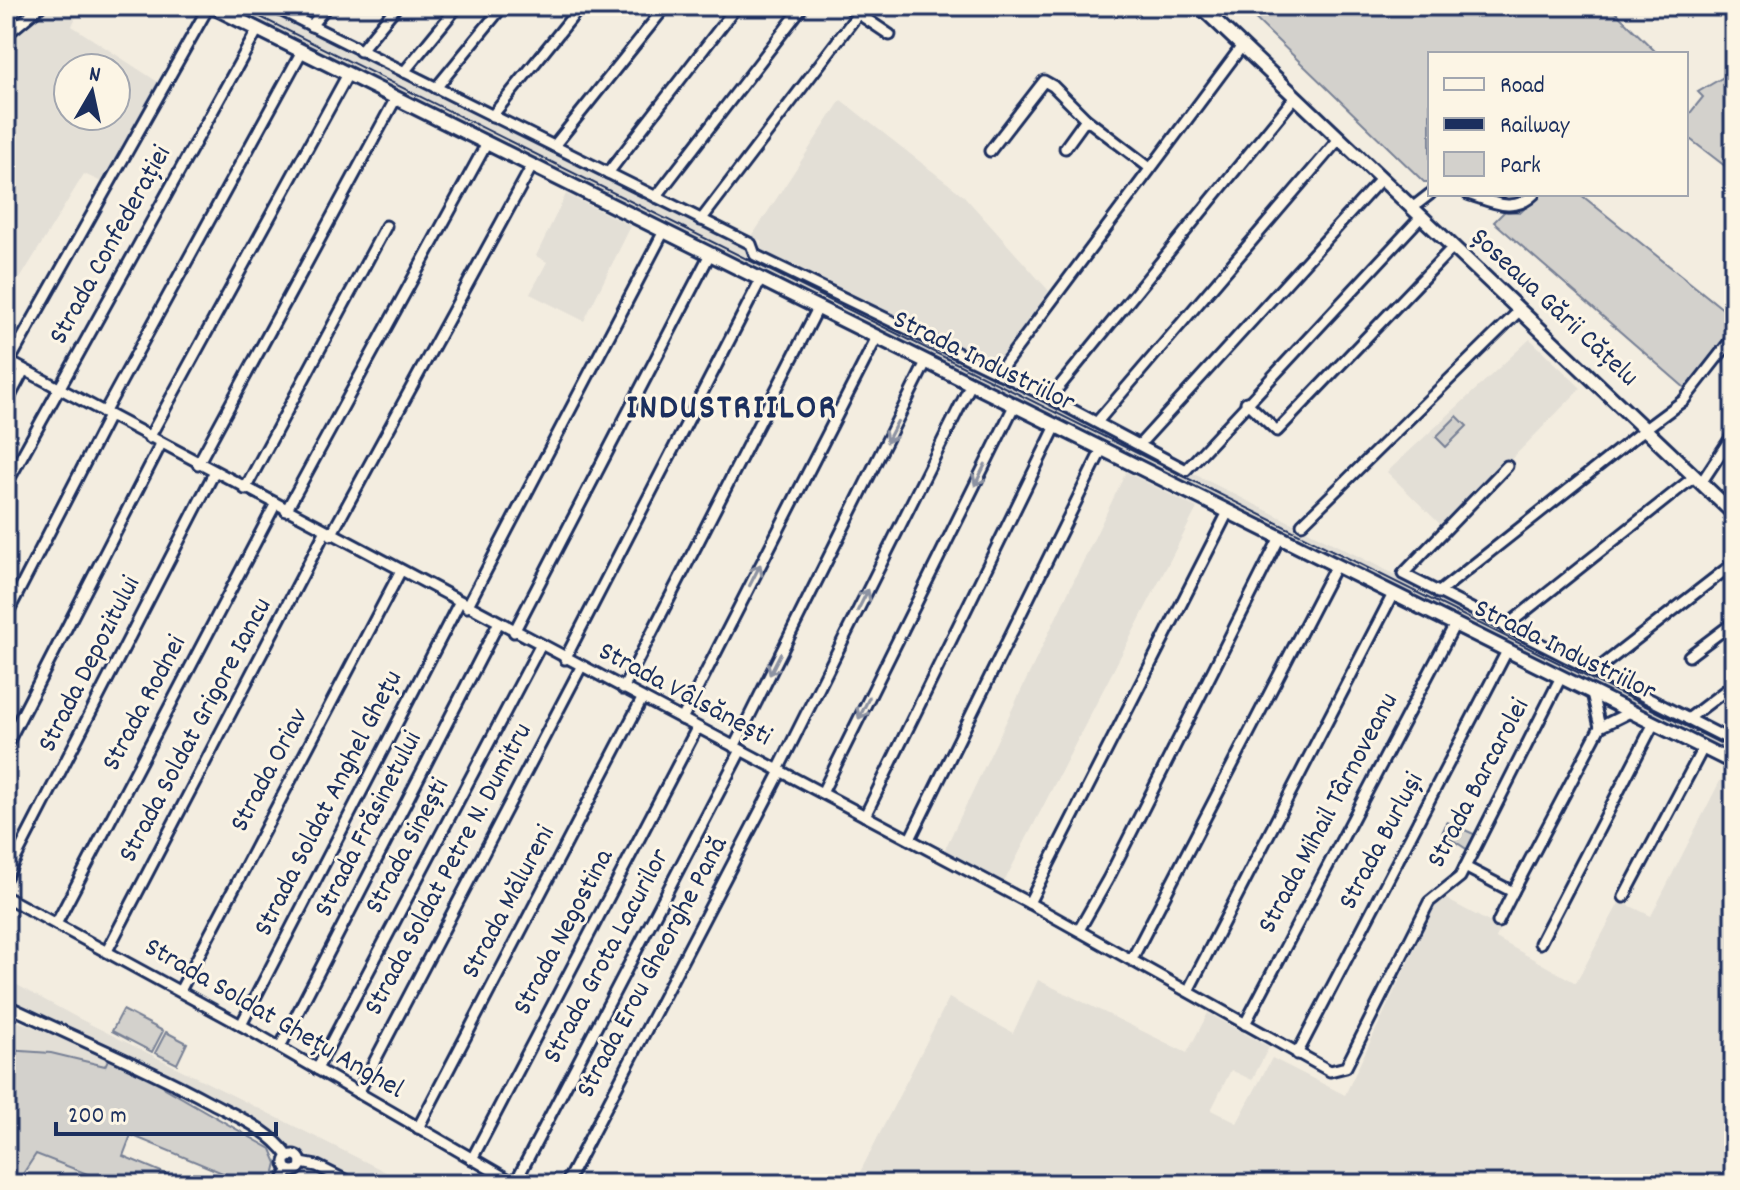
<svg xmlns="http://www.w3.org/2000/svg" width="1740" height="1190" font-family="Dekko,sans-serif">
	<rect width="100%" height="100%" fill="#f3ede0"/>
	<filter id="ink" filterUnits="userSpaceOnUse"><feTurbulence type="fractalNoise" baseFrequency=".0125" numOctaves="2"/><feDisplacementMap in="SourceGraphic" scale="16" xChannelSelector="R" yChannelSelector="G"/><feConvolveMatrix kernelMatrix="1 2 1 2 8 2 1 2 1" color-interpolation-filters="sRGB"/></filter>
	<g filter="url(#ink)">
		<g fill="#e3dfd6" fill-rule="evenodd">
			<path d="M6 6H81L72 26 158 82 104 183 84 174 20 279 6 270ZM68 68H116V116H68Z"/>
			<path d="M231 6H261L751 250 758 249 762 242 752 236 841 100 964 196 1049 291 992 373 1734 744V754Z"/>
			<path d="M566 194 631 226 584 321 530 294 547 262 536 256Z"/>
			<path d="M1530 339 1581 388 1444 528 1387 472Z"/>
			<path d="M1126 472 1197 508 1003 884 944 851Z"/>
			<path d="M1723 775 1734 781V1184H854L949 998 1013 1033 1038 980 1187 1053 1208 1013 1269 1047 1252 1080 1231 1070 1211 1110 1237 1123 1272 1058 1345 1095 1437 901 1446 899 1500 928 1496 938 1576 983 1620 901 1651 916Z"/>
			<path d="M6 979 76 1017 410 1184H360L214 1105 176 1080 6 996Z"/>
			<path d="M6 1017 110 1055 105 1066 51 1053 6 1050Z"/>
			<path d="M36 1153 113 1184H26L18 1181Z"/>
		</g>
		<g fill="#d3d1cc" stroke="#778095" stroke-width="2">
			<path d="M1242 6H1609L1658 54H1430V182H1424Z"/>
			<path d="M1734 71V173L1686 136V118L1703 97 1698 92Z"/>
			<path d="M1539 194H1580L1734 318V326L1685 388 1494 222 1505 211 1521 212Z"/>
			<path d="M1457 416 1467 426 1446 447 1436 437Z"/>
			<path d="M1447 822 1476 835 1468 850 1442 833Z"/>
			<path d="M123 1010 163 1031 152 1052 112 1031Z"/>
			<path d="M166 1032 187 1043 177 1064 155 1053Z"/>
			<path d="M6 1050 51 1053 105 1066 110 1055 158 1078 165 1088 271 1149 277 1163 272 1184H249L131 1135 123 1156 190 1184H113L36 1154 19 1180 26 1184H6Z"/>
		</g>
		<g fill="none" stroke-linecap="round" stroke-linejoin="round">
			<defs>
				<g id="street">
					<path d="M272 6 751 244 755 255 1050 398 1186 470 1421 217"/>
					<path d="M847 6 890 35"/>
					<path d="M311 26 327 6"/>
					<path d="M6 35 41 6"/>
					<path d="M360 51 397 6"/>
					<path d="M404 72 458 6"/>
					<path d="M436 88 503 6"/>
					<path d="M492 116 581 6"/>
					<path d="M554 146 666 6"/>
					<path d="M1065 148 1086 119"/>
					<path d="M990 151 1044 81 1053 86 1086 119 1150 168"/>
					<path d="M608 173 737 6"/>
					<path d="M1468 194C1493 202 1514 214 1534 194"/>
					<path d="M656 197 803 6"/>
					<path d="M1412 208 1430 194"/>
					<path d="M701 220 864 6"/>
					<path d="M6 360 1029 903 1330 1071 1346 1067 1429 902 1460 877 1561 677"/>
					<path d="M9 362 209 6"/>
					<path d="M998 373 1242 46"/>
					<path d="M1050 398 1295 97"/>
					<path d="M1246 402 1277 431 1453 247"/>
					<path d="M6 404 24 370"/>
					<path d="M104 413 302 51"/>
					<path d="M1097 422 1339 139"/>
					<path d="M149 438 348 74"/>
					<path d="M1140 444 1381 179"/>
					<path d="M198 464 396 98"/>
					<path d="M1507 466 1403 574 1734 742"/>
					<path d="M1701 483 1734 433"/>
					<path d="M6 485 258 29"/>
					<path d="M245 489 386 226"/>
					<path d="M286 511 487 143"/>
					<path d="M1302 524 1520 310"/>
					<path d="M331 535 532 166"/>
					<path d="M1438 593 1645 429 1684 400 1734 336"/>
					<path d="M467 607 664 231"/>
					<path d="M6 616 109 416"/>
					<path d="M1505 627 1694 477"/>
					<path d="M514 632 710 254"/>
					<path d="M1689 656 1734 622"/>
					<path d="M565 659 761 279"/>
					<path d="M1594 672 1734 563"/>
					<path d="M623 689 818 308"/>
					<path d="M1592 693 1600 727"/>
					<path d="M682 719 877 337"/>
					<path d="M1688 719 1734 684"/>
					<path d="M6 746 161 444"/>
					<path d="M734 747 926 362"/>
					<path d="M778 770 971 384"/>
					<path d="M822 793 1014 406"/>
					<path d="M865 816 1056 426"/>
					<path d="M910 839 1102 449"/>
					<path d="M1465 867 1513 892 1600 727 1630 712"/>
					<path d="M6 877 214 473"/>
					<path d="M6 897 241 1025 516 1184"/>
					<path d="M1624 897 1703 748"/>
					<path d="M1029 903 1228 512"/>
					<path d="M1498 922 1513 892"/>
					<path d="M56 924 275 505"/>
					<path d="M1079 930 1108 879 1280 537"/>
					<path d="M1540 943 1654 723"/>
					<path d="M107 951 325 532"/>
					<path d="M1132 959 1336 565"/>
					<path d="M180 991 400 572"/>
					<path d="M1188 991 1393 594"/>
					<path d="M6 1005C73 1037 142 1065 208 1101 238 1117 269 1129 289 1157"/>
					<path d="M1245 1024 1455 624"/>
					<path d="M241 1025 459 603"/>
					<path d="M280 1047 498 624"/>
					<path d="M1297 1054 1507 651"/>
					<path d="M317 1069 540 646"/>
					<path d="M358 1093 581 667"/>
					<path d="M418 1128 642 699"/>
					<circle cx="293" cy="1163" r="8"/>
					<path d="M472 1159 697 728"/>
					<path d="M301 1163 317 1166 353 1184"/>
					<path d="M515 1183 741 750"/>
					<path d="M280 1184 289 1170"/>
					<path d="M566 1184 781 771"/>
				</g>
				<g id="secondary">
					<path d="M211 6 1734 763"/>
					<path d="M1200 6 1734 514"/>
				</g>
			</defs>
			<use href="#street" stroke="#1b2f5e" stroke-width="15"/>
			<use href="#secondary" stroke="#1b2f5e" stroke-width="18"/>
			<use href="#street" stroke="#fcf5e5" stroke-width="9"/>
			<use href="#secondary" stroke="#fcf5e5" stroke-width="12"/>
			<path stroke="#1b2f5e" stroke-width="2" d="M238 6 1734 750"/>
		</g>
		<defs><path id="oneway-shaft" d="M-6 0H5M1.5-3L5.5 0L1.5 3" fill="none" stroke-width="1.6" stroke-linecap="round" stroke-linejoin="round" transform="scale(2)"/></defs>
		<g stroke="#8c92a2">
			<use href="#oneway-shaft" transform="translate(892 432) rotate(117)"/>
			<use href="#oneway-shaft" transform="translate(980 475) rotate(116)"/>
			<use href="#oneway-shaft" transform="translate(755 575) rotate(-63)"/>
			<use href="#oneway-shaft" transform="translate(863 600) rotate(-63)"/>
			<use href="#oneway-shaft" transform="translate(775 664) rotate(117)"/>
			<use href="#oneway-shaft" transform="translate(864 708) rotate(116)"/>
		</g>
	</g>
	<g text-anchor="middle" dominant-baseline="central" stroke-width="6" stroke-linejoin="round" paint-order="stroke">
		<g font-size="28" fill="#1b2f5e" stroke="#fcf5e5">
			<text transform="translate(112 246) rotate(-61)">Strada Confederației</text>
			<text transform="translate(1553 309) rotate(43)">Șoseaua Gării Cățelu</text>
			<text transform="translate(983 363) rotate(26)">Strada Industriilor</text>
			<text transform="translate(1564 652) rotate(26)">Strada Industriilor</text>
			<text transform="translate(91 665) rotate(-63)">Strada Depozitului</text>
			<text transform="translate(684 696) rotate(28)">Strada Vâlsănești</text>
			<text transform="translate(146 704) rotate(-62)">Strada Rodnei</text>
			<text transform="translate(197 731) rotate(-62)">Strada Soldat Grigore Iancu</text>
			<text transform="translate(271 771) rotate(-62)">Strada Oriav</text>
			<text transform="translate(1480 784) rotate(-62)">Strada Barcarolei</text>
			<text transform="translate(330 804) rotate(-63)">Strada Soldat Anghel Ghețu</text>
			<text transform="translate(1330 814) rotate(-62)">Strada Mihail Târnoveanu</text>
			<text transform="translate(370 825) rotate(-63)">Strada Frăsinetului</text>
			<text transform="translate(1383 842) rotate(-62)">Strada Burluși</text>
			<text transform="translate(409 847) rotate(-62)">Strada Sinești</text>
			<text transform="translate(450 870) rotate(-62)">Strada Soldat Petre N. Dumitru</text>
			<text transform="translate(510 903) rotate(-62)">Strada Mălureni</text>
			<text transform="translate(565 933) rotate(-62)">Strada Negostina</text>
			<text transform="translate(608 957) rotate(-62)">Strada Grota Lacurilor</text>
			<text transform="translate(654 968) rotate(-62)">Strada Erou Gheorghe Pană</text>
			<text transform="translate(273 1020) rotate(30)">Strada Soldat Ghețu Anghel</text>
		</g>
		<g font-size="36" font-weight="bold" letter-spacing="2" fill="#1b2f5e" stroke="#fcf5e5">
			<text x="732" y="410">INDUSTRIILOR</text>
		</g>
	</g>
	<rect width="1740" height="1190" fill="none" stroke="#fcf5e5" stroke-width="32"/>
	<rect x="16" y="16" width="1708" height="1158" fill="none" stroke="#1b2f5e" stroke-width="3" filter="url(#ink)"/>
	<rect x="1428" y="52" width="260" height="144" fill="#fcf5e5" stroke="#a2a6af" stroke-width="2"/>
	<rect x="1444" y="78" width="40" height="12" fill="#fcf5e5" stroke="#a2a6af" stroke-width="2"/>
	<text x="1500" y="92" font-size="24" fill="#1b2f5e">Road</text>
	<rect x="1444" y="118" width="40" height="12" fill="#1b2f5e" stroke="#a2a6af" stroke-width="2"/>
	<text x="1500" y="132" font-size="24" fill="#1b2f5e">Railway</text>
	<rect x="1444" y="152" width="40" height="24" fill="#d3d1cc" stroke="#a2a6af" stroke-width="2"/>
	<text x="1500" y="172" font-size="24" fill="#1b2f5e">Park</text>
	<g transform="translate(92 92) rotate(9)"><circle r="38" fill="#fcf5e5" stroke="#a2a6af" stroke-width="2"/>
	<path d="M0-6L14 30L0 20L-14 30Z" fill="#1b2f5e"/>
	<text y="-12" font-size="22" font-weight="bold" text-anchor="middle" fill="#1b2f5e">N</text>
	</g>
	<path d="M56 1122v12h220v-12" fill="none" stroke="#1b2f5e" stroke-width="4"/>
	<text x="68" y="1122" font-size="24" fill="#1b2f5e" stroke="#fcf5e5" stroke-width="6" paint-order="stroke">200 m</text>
</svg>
